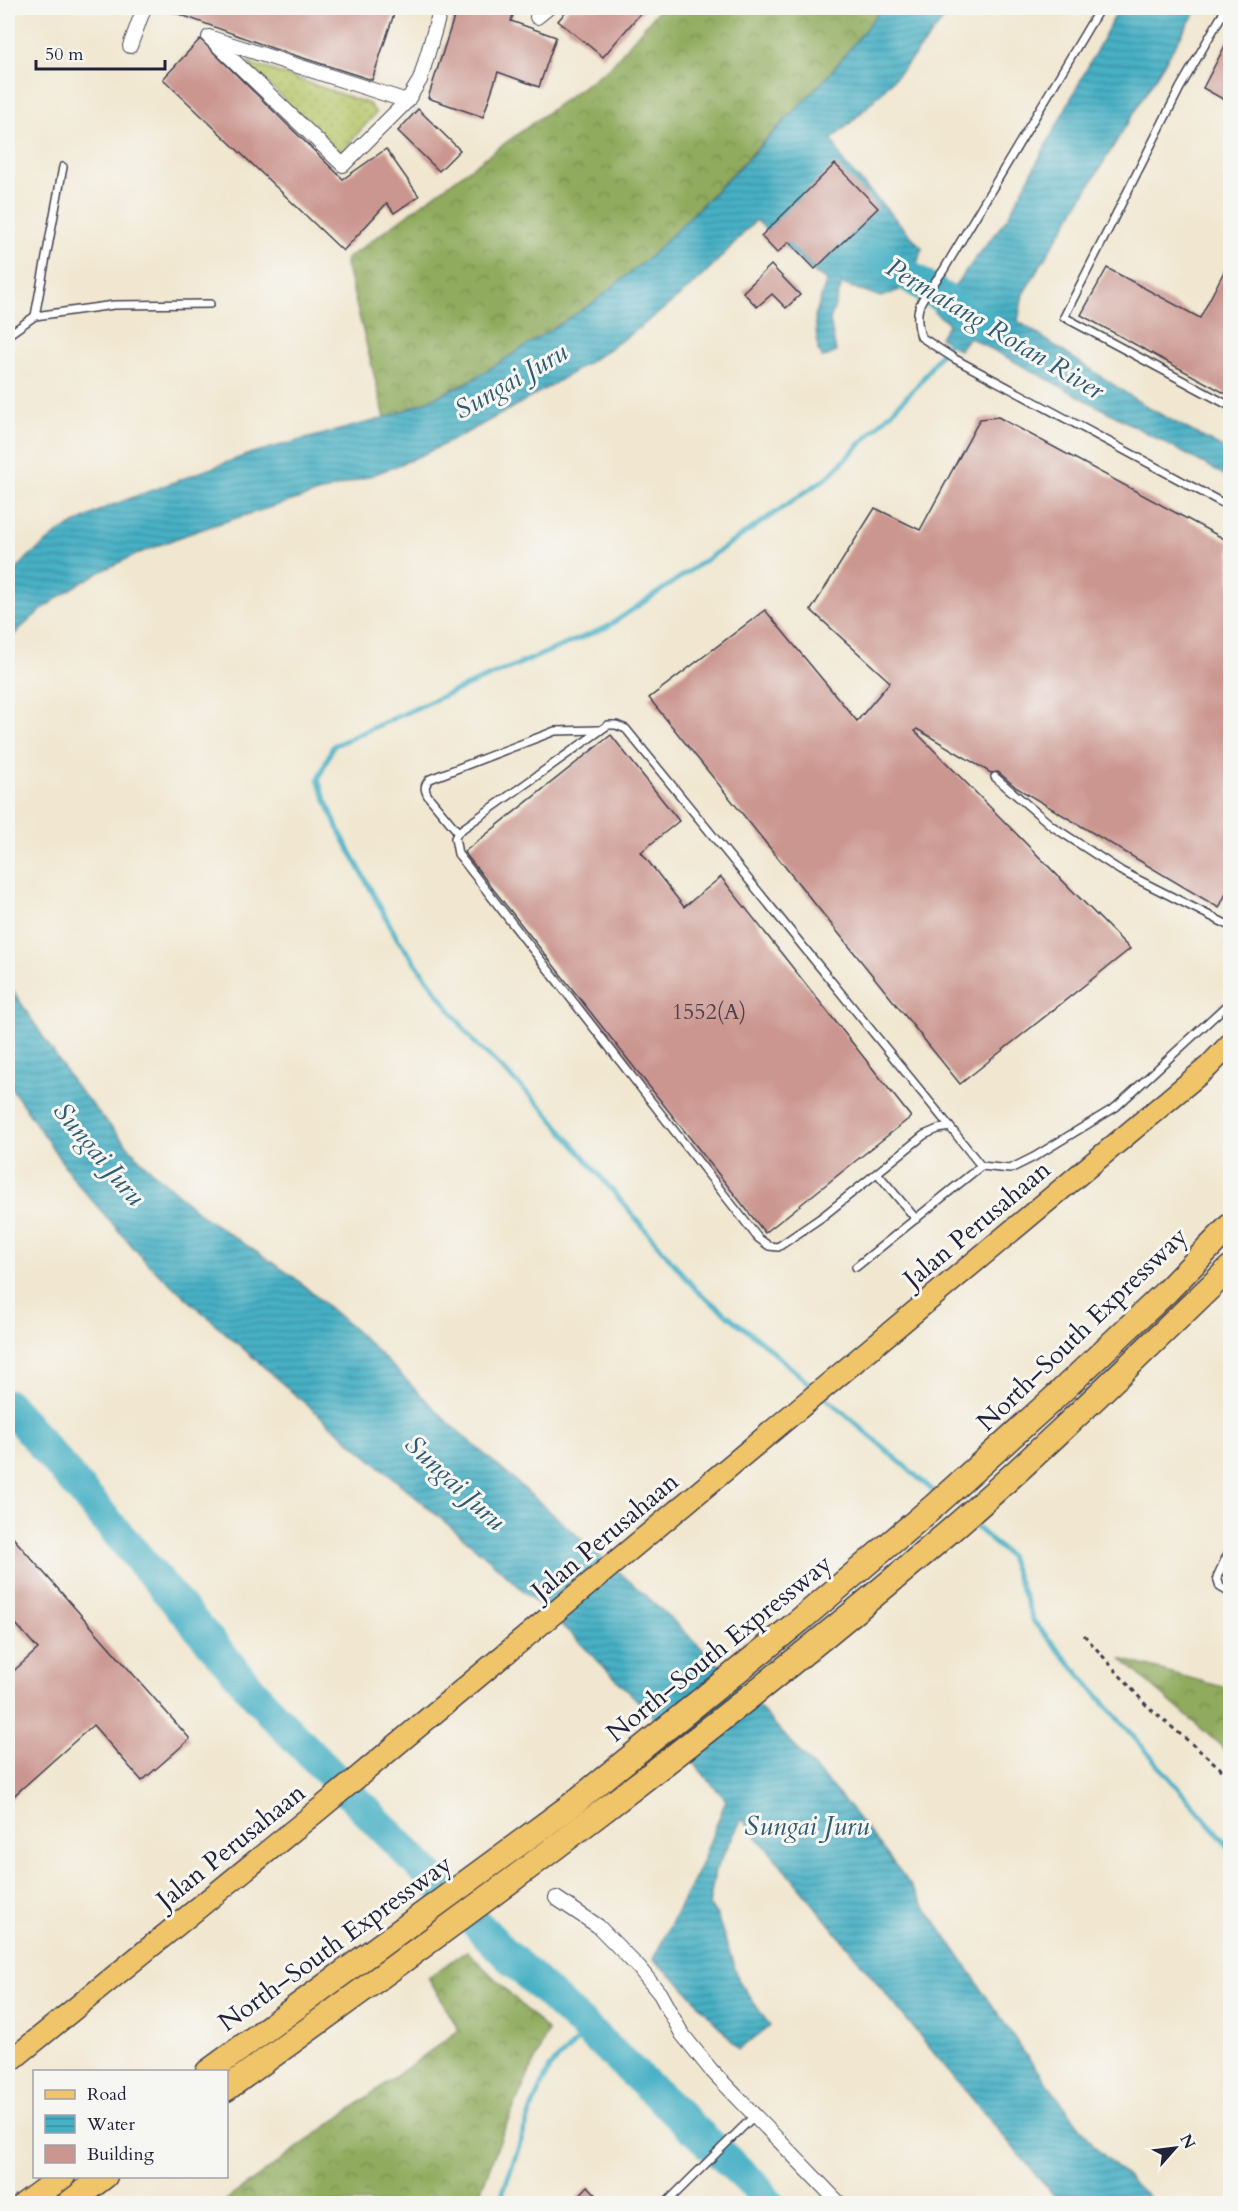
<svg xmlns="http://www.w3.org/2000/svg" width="1238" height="2211" font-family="Cardo,serif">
	<defs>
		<pattern id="grass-dots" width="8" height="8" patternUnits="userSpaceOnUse" patternTransform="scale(1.5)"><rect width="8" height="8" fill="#b6c669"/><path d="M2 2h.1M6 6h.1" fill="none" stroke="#9caa5c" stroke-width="1.8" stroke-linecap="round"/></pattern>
		<pattern id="forest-crowns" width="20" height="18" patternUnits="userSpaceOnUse" patternTransform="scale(1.5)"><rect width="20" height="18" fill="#90ab5d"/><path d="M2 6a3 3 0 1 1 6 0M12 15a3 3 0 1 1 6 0" fill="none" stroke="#758b4e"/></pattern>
		<pattern id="water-rules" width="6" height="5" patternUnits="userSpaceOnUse" patternTransform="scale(1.5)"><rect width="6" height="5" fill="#46b0c5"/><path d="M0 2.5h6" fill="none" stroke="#3a8fa1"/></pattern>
	</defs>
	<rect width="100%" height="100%" fill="#f6f6f2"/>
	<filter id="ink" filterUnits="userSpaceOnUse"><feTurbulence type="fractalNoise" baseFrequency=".0167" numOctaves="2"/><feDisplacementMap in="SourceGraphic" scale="12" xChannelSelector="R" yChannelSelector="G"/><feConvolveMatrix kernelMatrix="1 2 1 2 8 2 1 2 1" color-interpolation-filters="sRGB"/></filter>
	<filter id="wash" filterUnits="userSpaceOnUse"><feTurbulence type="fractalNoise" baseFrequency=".008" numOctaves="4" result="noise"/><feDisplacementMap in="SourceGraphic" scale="24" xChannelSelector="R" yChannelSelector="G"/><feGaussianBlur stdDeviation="1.35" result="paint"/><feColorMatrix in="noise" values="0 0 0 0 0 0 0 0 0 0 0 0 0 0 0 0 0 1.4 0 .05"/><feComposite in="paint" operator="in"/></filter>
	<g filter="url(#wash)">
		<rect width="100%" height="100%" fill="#f1e7d0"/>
		<path fill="url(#grass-dots)" stroke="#6c7452" stroke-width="1.5" d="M248 62 369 104 376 113 342 151 336 150 251 67Z"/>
		<g fill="url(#forest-crowns)" stroke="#59664c" stroke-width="1.5">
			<path d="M660 8H882L829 75 653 254 593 303 516 353 469 381 423 403 385 418 345 260 611 66Z"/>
			<path d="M1121 1659 1230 1689V1756L1220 1745Z"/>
			<path d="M467 1951 548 2031 504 2130 476 2203H222L459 2030 428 1977Z"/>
		</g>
		<g fill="url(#water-rules)" stroke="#346980" stroke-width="1.5">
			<path d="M882 8H952C917 55 877 101 832 139L844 163 922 248 910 286 881 297 842 284 830 320 836 352 823 358 818 350 815 316 827 279 817 275 756 220C732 245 709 272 682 294 627 341 565 379 501 414 463 435 424 456 383 471 260 517 100 541 8 641V580L28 557 61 531 107 507 252 453 385 418 423 403 469 382 593 303 653 254 756 151 829 75Z"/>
			<path d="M1119 8H1198L1023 294 1018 321 1147 407 1230 452V478L969 337 959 350 940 337 949 323 934 312 1008 217Z"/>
			<path d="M8 983 74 1084 141 1161 201 1215 294 1277 366 1340 449 1423 652 1601 729 1674 847 1804 903 1875 960 1957 1025 2054 1096 2148 1155 2203H1060L937 2057 792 1878 742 1819 715 1871 709 1905 717 1915 739 1981 770 2026 739 2049 682 1985 653 1959 699 1869 726 1800 648 1711 571 1634 492 1562 293 1393 147 1263 75 1181 8 1083Z"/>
		</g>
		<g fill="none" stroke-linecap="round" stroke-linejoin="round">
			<g stroke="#46b0c5" stroke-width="5">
				<path d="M815 1389 763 1343 697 1291 542 1107 474 1042 397 938 337 827 318 780 333 746 445 695 607 627 829 476 919 384 951 339"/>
				<path d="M823 1395 938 1495"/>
				<path d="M970 1522 1009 1556 1034 1622 1230 1848"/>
				<path d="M499 2204 534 2102 550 2067 589 2030"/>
			</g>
			<g stroke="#46b0c5" stroke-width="32">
				<path d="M877 256 979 321"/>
				<path d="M8 1405 271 1713 506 1954 754 2185 769 2204"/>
			</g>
		</g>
		<g id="blocks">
			<g fill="#cb968f">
				<path d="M165 8H396L372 80 272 48 165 9Z"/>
				<path d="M457 8H515L511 21 556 37 539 87 498 72 483 117 428 98Z"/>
				<path d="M569 8H645L603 57 558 21Z"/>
				<path d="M1230 36V103L1203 88Z"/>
				<path d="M200 39 343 179 386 149 419 196 394 213 387 203 343 251 163 79Z"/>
				<path d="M418 109 460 150 439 171 398 131Z"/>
				<path d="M835 164 878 208 815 269 789 242 777 253 761 236Z"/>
				<path d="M1230 260V396L1081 315 1107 268 1200 318Z"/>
				<path d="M771 265 800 295 786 308 772 294 757 307 743 292Z"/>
				<path d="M998 417 1230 542V885L1219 908 1017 788 998 772 991 773 917 729 915 731 1130 949 960 1084 649 698 765 610 857 721 890 682 811 610 875 508 920 530 980 419Z"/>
				<path d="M611 735 679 821 641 852 684 907 721 877 911 1117 765 1233 464 852Z"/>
				<path d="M8 1532 190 1739 142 1781 93 1725 8 1801V1676L38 1649 8 1615Z"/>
				<path d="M588 2186 605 2204H571Z"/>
			</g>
		</g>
	</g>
	<g filter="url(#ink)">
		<use href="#blocks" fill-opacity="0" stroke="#414051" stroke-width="1.5"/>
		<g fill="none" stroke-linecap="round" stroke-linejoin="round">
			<defs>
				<g id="service">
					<path d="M1100 8 943 271C925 296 911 304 921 337L955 359 1230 507"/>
					<path d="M1226 8 1180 88 1064 317 1230 406"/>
					<path d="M35 316 114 305 210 304"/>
					<path d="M8 335 35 316 63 167"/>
					<path d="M995 777 1052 826 1121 871 1230 926"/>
					<path d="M458 832 428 796C424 789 424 785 430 779L555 731 600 730"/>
					<path d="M950 1127 626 729 616 725H608L458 832 455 838 458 854 758 1238 769 1246 778 1247 822 1217 924 1135 938 1129 950 1127 981 1166 1010 1169 1034 1157 1116 1107 1230 1002"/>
					<path d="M878 1174 916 1219"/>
					<path d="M856 1267 981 1166"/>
					<path d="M1230 1549 1217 1577 1220 1587 1230 1593"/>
					<path d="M665 2204 754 2116"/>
				</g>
				<g id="minor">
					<path d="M537 17 548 8"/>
					<path d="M209 37 343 165 407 101 420 80 441 8"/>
					<path d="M211 38 407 101"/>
					<path d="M130 46 144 8"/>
					<path d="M556 1898 598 1926 639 1968 660 1994 682 2034 711 2070 840 2204"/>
				</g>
				<path id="primary" d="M8 2063 322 1807 1209 1066 1230 1044"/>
				<g id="motorway">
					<path d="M208 2072 569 1807 799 1621 933 1507 1052 1400 1167 1291 1230 1226"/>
					<path d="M226 2089C473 1911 719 1730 950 1531 1047 1447 1138 1356 1230 1268"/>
					<path d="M25 2204 63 2176"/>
					<path d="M68 2204 105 2176"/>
				</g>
			</defs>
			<use href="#service" stroke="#414051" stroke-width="10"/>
			<use href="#minor" stroke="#414051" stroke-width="16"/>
			<use href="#primary" stroke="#414051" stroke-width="24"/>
			<use href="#motorway" stroke="#414051" stroke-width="27"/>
			<path stroke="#414051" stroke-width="3" stroke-dasharray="4.5 4.5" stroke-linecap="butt" d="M1084 1635 1147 1706 1219 1767 1230 1780"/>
			<use href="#service" stroke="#fff" stroke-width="7"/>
			<use href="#minor" stroke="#fff" stroke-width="14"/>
			<use href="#primary" stroke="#f0c469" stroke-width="21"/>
			<use href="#motorway" stroke="#f0c469" stroke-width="24"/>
		</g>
	</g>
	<g text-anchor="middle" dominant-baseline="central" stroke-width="6" stroke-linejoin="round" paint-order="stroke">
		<g font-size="22" fill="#4c3f50">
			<text x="709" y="1012">1552(A)</text>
		</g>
		<g font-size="26" fill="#22223b" stroke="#f6f6f2">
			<text transform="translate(977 1224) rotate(-40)">Jalan Perusahaan</text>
			<text transform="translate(1082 1329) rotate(-44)">North–South Expressway</text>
			<text transform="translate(605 1536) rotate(-40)">Jalan Perusahaan</text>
			<text transform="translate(719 1648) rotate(-39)">North–South Expressway</text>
			<text transform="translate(231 1846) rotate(-39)">Jalan Perusahaan</text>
			<text transform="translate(335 1943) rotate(-36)">North–South Expressway</text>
		</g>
		<g font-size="27" font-style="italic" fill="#305b72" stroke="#f6f6f2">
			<text transform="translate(995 329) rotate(31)">Permatang Rotan River</text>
			<text transform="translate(511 381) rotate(-30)">Sungai Juru</text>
			<text transform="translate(99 1154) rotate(50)">Sungai Juru</text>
			<text transform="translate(455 1483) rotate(43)">Sungai Juru</text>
			<text x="807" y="1826">Sungai Juru</text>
		</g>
	</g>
	<rect width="1238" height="2211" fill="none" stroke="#f6f6f2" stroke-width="30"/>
	<rect x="33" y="2070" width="195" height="108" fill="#f6f6f2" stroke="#a1a1a9" stroke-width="1.5"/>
	<rect x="45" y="2090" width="30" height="9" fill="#f0c469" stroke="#a1a1a9" stroke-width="1.5"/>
	<text x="87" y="2100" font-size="18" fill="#22223b">Road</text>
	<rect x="45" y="2115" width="30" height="18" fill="url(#water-rules)" stroke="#a1a1a9" stroke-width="1.5"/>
	<text x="87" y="2130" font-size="18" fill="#22223b">Water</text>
	<rect x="45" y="2145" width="30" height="18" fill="#cb968f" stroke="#a1a1a9" stroke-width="1.5"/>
	<text x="87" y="2160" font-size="18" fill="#22223b">Building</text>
	<g transform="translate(1175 2148) rotate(62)" stroke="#f6f6f2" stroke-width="4.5" paint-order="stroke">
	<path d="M0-4.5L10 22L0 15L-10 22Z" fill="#22223b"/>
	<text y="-9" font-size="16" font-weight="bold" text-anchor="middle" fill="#22223b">N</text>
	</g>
	<path d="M36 60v9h129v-9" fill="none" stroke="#22223b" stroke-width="3"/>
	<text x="45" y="60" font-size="18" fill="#22223b" stroke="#f6f6f2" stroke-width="4.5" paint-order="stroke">50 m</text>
</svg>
